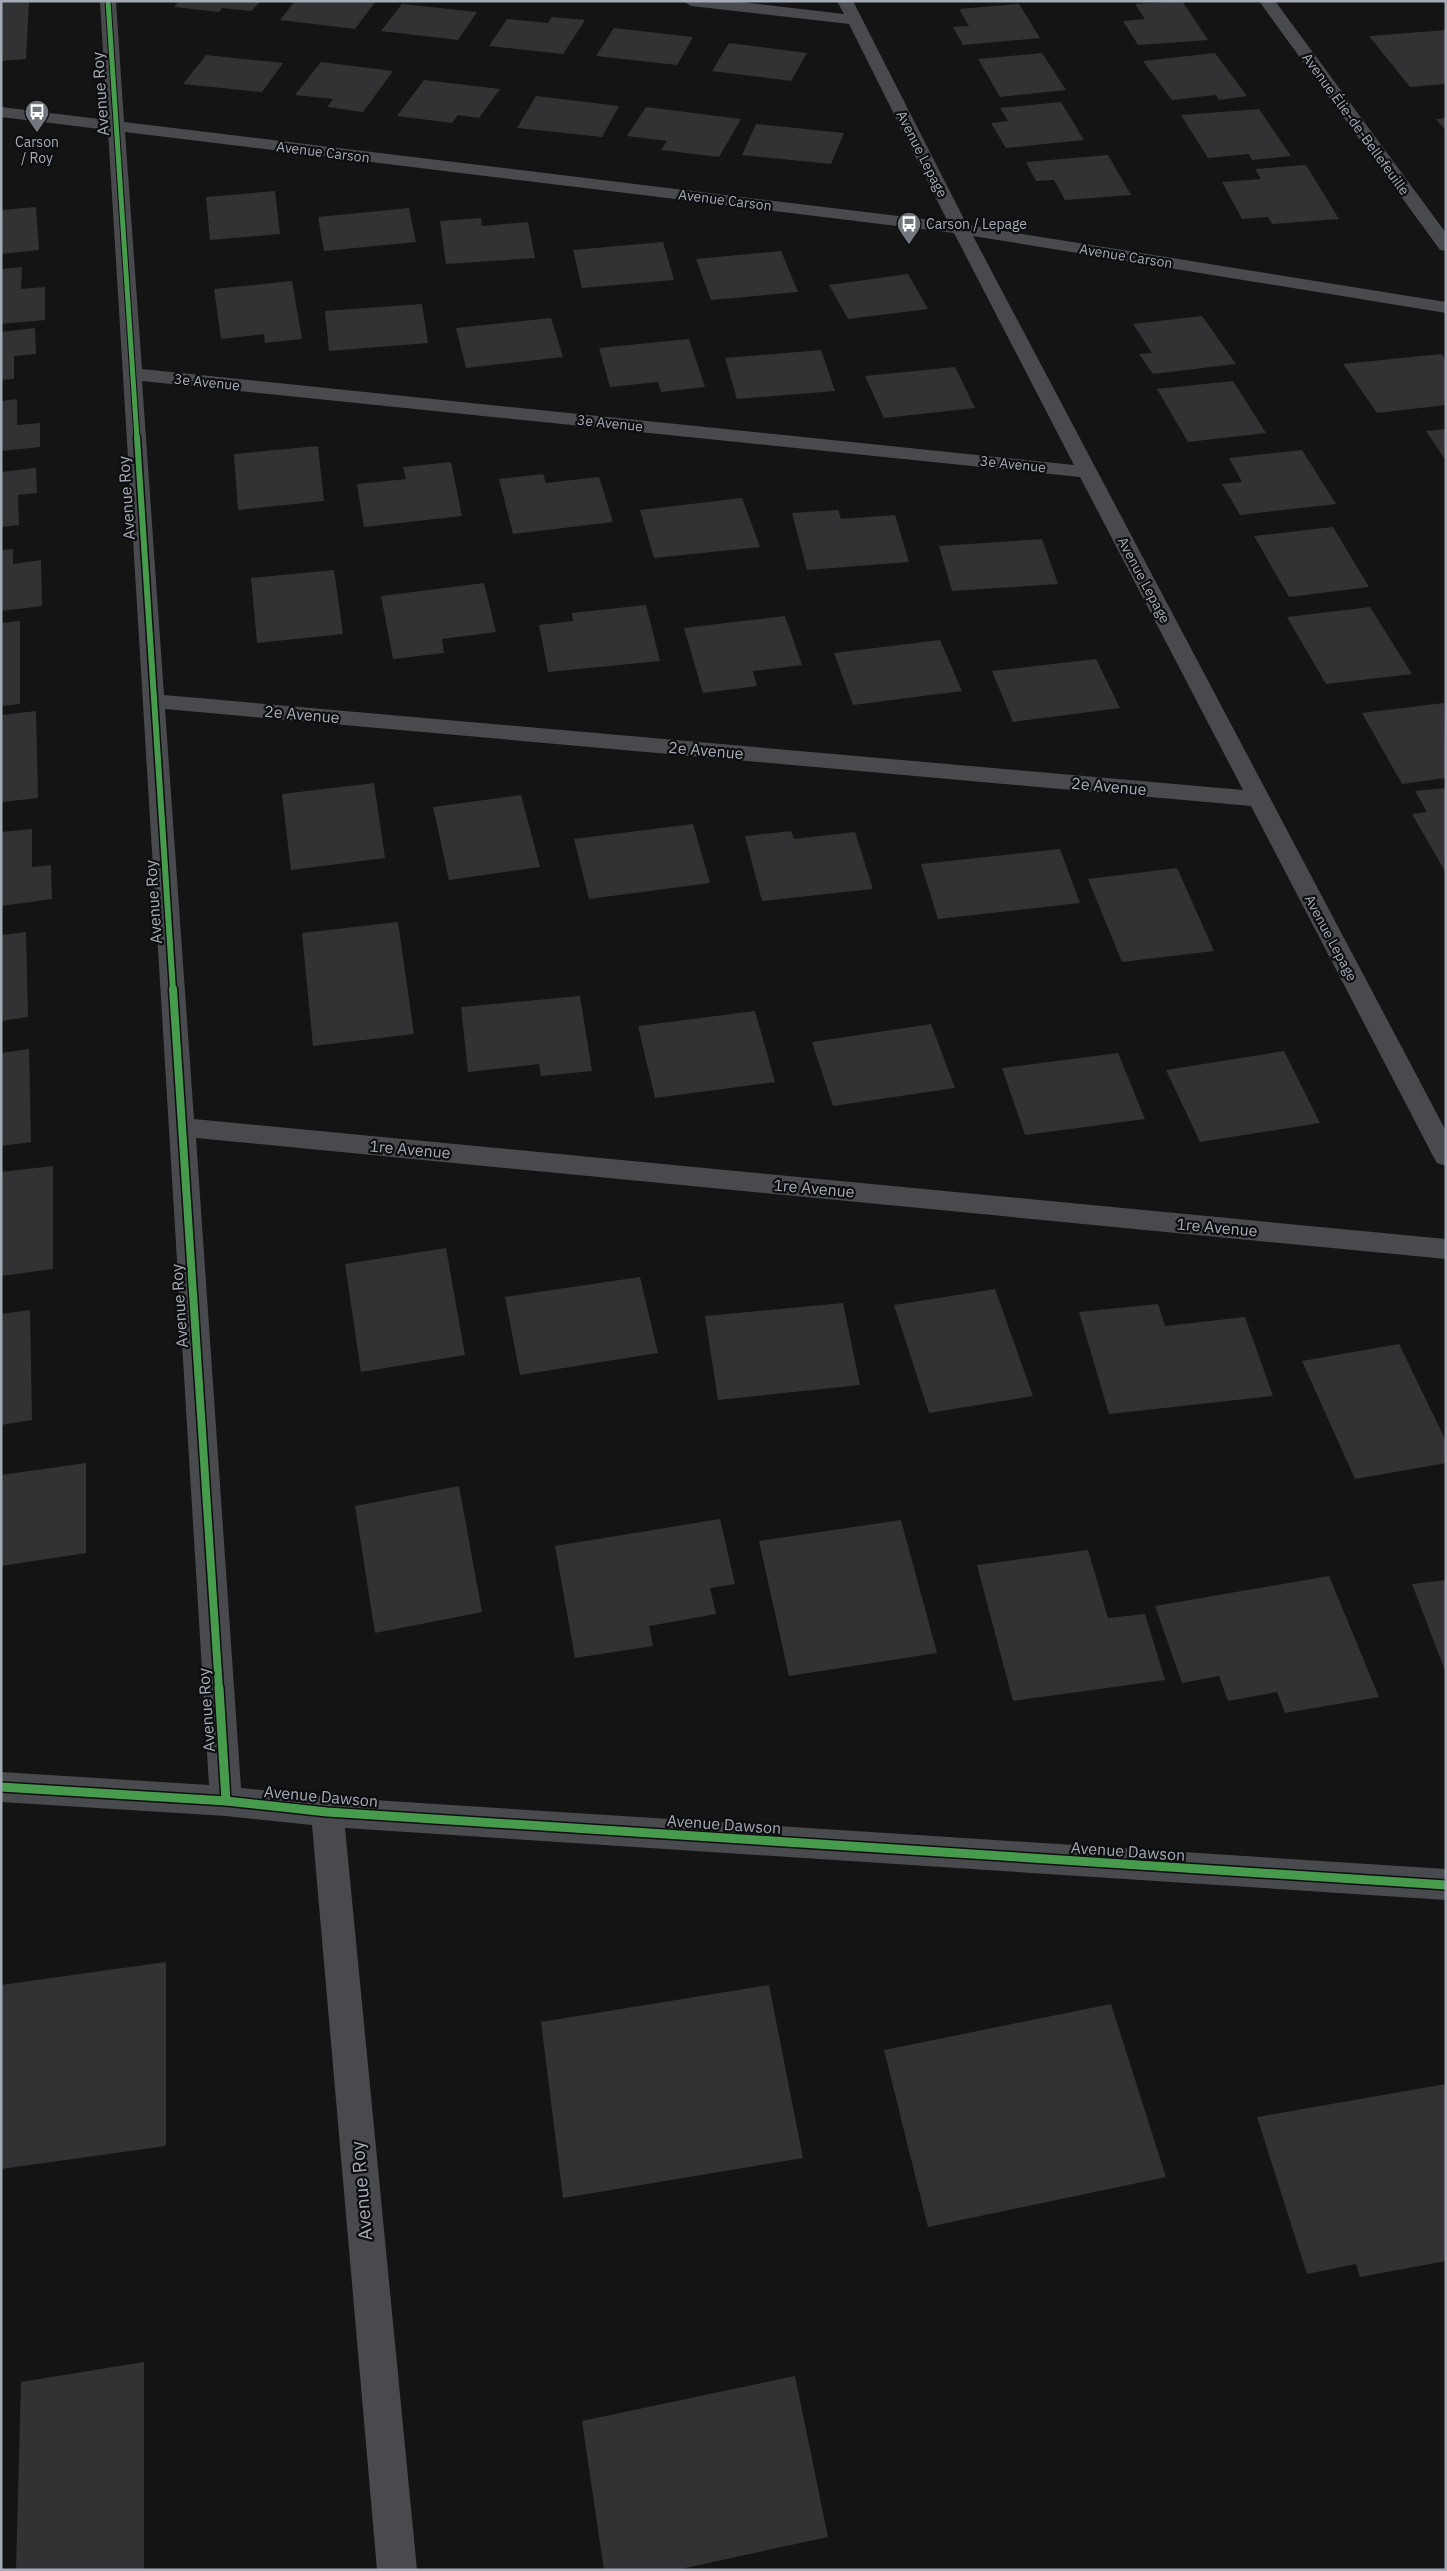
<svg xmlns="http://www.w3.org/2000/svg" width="1447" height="2571" font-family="'IBM Plex Sans',sans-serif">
	<rect width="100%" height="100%" fill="#141414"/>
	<g fill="#323234">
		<path d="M1 1H29L26 59 1 61Z"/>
		<path d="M179 1H261L251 11 222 8 219 12 174 7Z"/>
		<path d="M295 1H376L355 29 280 20Z"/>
		<path d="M1182 1 1208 40 1138 45 1123 21 1145 19 1135 4Z"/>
		<path d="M402 4 477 12 458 40 381 31Z"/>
		<path d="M1019 4 1040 38 963 45 953 27 969 26 959 9Z"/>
		<path d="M552 17 585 20 563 54 489 46 507 19 548 23Z"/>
		<path d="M614 28 693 37 677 65 596 56Z"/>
		<path d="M1446 30V84L1410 87 1369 36Z"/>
		<path d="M729 43 807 53 791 81 712 71Z"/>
		<path d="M1042 53 1066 90 1000 97 978 59Z"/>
		<path d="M1215 53 1247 96 1219 100 1216 95 1172 100 1143 61Z"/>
		<path d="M206 55 283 63 262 92 183 84Z"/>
		<path d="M321 62 393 71 363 112 327 107 333 99 295 95Z"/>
		<path d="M424 80 500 89 479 118 458 115 452 123 397 116Z"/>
		<path d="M536 96 619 106 602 137 517 128Z"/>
		<path d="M1061 102 1084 140 1006 148 991 123 1008 121 1000 108Z"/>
		<path d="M646 107 741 119 719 157 661 150 667 141 627 136Z"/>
		<path d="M1259 109 1291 156 1252 160 1249 154 1208 158 1181 115Z"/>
		<path d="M1446 118V131L1436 119Z"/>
		<path d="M756 124 844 133 831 164 742 155Z"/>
		<path d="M1108 155 1131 195 1065 200 1054 180 1036 181 1026 162Z"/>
		<path d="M1306 165 1339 219 1272 224 1268 217 1242 219 1222 182 1261 179 1255 169Z"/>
		<path d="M275 191 280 234 210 240 206 197Z"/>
		<path d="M36 207 39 250 1 254V210Z"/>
		<path d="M409 208 416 242 324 251 318 217Z"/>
		<path d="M481 218 482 226 528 222 535 258 446 264 440 221Z"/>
		<path d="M663 242 674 280 582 288 573 250Z"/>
		<path d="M781 251 798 292 711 300 696 259Z"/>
		<path d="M22 267 21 289 45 287V320L1 324V269Z"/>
		<path d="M908 274 928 309 848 319 829 285Z"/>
		<path d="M292 281 302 339 265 343 264 334 221 339 214 289Z"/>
		<path d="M422 304 428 343 329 351 325 311Z"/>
		<path d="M1202 316 1236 364 1153 374 1139 354 1152 353 1133 324Z"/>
		<path d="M551 318 563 357 466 368 456 328Z"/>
		<path d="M35 328 36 354 14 356V379L1 380V332Z"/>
		<path d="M689 339 705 387 661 392 658 382 610 387 599 348Z"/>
		<path d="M821 350 835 391 737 399 725 358Z"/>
		<path d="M1441 354 1446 359V405L1377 413 1343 364Z"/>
		<path d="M955 367 975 408 884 418 865 376Z"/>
		<path d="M1233 381 1266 433 1188 442 1157 389Z"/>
		<path d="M17 399V425L40 423V447L1 451V401Z"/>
		<path d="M1446 429V461L1426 431Z"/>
		<path d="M318 446 324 501 238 510 234 454Z"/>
		<path d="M1302 450 1336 504 1240 515 1222 484 1242 482 1229 458Z"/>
		<path d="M451 462 462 516 364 527 357 484 406 479 403 467Z"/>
		<path d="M36 468 37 493 18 495 19 525 1 527V472Z"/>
		<path d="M543 474 546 483 599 477 613 522 513 534 499 479Z"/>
		<path d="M742 498 760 547 654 558 640 510Z"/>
		<path d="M838 510 841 519 895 515 909 562 807 570 792 513Z"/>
		<path d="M1333 527 1369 587 1289 597 1254 536Z"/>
		<path d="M1042 539 1058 584 952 591 939 546Z"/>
		<path d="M13 549V564L41 560 42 606 1 611V550Z"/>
		<path d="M334 570 343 634 257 643 251 578Z"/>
		<path d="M484 583 496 632 442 639 444 653 393 659 381 596Z"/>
		<path d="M646 605 660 661 548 672 539 625 573 621 572 613Z"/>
		<path d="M1370 607 1412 674 1326 684 1287 617Z"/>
		<path d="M785 616 802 665 753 671 757 686 703 693 684 628Z"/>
		<path d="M20 621V704L1 706V623Z"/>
		<path d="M940 640 962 691 853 705 834 653Z"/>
		<path d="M1096 659 1120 708 1013 722 992 671Z"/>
		<path d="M1444 703 1446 778 1402 784 1362 713Z"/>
		<path d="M36 711 38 798 1 802V715Z"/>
		<path d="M374 783 385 858 291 870 282 794Z"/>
		<path d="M1446 788V873L1412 814 1427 812 1415 791Z"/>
		<path d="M521 795 540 867 449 880 433 807Z"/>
		<path d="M693 824 710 883 589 899 574 839Z"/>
		<path d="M32 829V867L51 865 52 899 1 906V832Z"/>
		<path d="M791 831 794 839 855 832 873 889 762 901 745 836Z"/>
		<path d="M1060 849 1080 903 938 919 921 864Z"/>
		<path d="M1177 868 1214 951 1122 962 1088 879Z"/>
		<path d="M398 922 414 1034 313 1046 302 933Z"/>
		<path d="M26 932 28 1017 1 1021V935Z"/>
		<path d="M580 996 592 1071 541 1076 539 1064 468 1072 461 1007Z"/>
		<path d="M755 1011 775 1082 655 1098 638 1026Z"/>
		<path d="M931 1024 955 1088 833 1106 812 1042Z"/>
		<path d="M29 1049 31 1142 1 1146V1053Z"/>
		<path d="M1284 1051 1320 1123 1200 1142 1166 1070Z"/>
		<path d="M1118 1053 1145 1119 1025 1135 1002 1068Z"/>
		<path d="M53 1166V1269L1 1276V1172Z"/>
		<path d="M446 1248 465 1355 361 1372 345 1264Z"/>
		<path d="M640 1277 658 1353 520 1375 505 1297Z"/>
		<path d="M995 1289 1033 1396 929 1413 894 1305Z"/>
		<path d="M843 1303 860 1385 718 1400 705 1316Z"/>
		<path d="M1158 1304 1165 1326 1245 1317 1273 1396 1109 1414 1079 1312Z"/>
		<path d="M30 1310 32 1420 1 1425V1314Z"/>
		<path d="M1399 1344 1446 1441V1463L1355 1479 1302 1361Z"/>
		<path d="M86 1463V1553L1 1566V1475Z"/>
		<path d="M459 1486 482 1612 375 1633 355 1506Z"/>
		<path d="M720 1519 735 1584 710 1588 716 1614 649 1626 653 1646 575 1658 555 1546Z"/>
		<path d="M901 1520 937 1653 789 1676 759 1541Z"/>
		<path d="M1088 1550 1108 1618 1145 1614 1165 1680 1013 1701 977 1565Z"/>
		<path d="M1329 1576 1379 1697 1285 1713 1277 1692 1228 1701 1219 1676 1182 1683 1155 1606Z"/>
		<path d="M1446 1580V1673L1412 1584Z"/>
		<path d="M166 1962V2146L1 2169V1985Z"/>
		<path d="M769 1985 803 2158 563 2198 541 2022Z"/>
		<path d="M1111 2004 1166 2177 928 2227 884 2050Z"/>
		<path d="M1446 2084V2261L1360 2277 1356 2264 1307 2274 1257 2117Z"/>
		<path d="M144 2362V2570H16L21 2382Z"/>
		<path d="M795 2376 828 2537 676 2570H604L582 2421Z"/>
	</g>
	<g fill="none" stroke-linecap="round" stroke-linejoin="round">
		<g fill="#484a4d" fill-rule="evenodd">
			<path d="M100 1H116L124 122 948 222 849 24 691 6 683 1H733L844 14 837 1H853L967 225 1446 302V313L973 236 1446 1131V1166L1437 1163 1433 1156 1251 806 165 709 194 1119 1446 1239V1259L196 1138 241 1788 327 1797 1446 1869V1900L345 1828 417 2570H377L312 1825 226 1816 1 1802V1772L209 1785 108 130 1 117V107L107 120ZM125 132 954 233 1074 465 142 369ZM142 381 1080 477 1243 790 164 695Z"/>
			<path d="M1259 1H1275L1446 233V251L1440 250Z"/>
		</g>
		<defs>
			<path id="cycleway-far3" d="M108 1 137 438"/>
			<path id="cycleway-far2" d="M137 437 173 990"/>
			<path id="cycleway-far1" d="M173 989 219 1689"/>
			<g id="cycleway">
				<path d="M219 1688 226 1801"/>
				<path d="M1 1787 226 1801 327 1812 1446 1885"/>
			</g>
		</defs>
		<use href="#cycleway-far3" stroke="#0e0e10" stroke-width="7"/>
		<use href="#cycleway-far2" stroke="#0e0e10" stroke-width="9"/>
		<use href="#cycleway-far1" stroke="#0e0e10" stroke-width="11"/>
		<use href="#cycleway" stroke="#0e0e10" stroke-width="12"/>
		<use href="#cycleway-far3" stroke="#469c4c" stroke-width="5"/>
		<use href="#cycleway-far2" stroke="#469c4c" stroke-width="6"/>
		<use href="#cycleway-far1" stroke="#469c4c" stroke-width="8"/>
		<use href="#cycleway" stroke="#469c4c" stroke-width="9"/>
	</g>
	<defs>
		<symbol id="bus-pin" viewBox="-11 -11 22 30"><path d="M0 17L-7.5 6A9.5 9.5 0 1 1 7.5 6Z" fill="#72767e" stroke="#0e0e10"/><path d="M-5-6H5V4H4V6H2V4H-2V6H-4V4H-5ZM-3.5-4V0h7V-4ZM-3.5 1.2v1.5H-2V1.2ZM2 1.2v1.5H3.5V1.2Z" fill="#fff"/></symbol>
	</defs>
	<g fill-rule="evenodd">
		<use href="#bus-pin" x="23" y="98" width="28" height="38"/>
		<use href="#bus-pin" x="895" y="210" width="28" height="38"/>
	</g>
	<g text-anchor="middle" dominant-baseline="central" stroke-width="4.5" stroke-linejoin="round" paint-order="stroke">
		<g font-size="14" fill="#a4abb7" stroke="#0e0e10">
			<text transform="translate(1356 124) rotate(54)">Avenue Élie-de-Bellefeuille</text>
			<text transform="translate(323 152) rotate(7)">Avenue Carson</text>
			<text transform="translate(922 154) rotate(63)">Avenue Lepage</text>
			<text transform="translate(725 200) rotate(7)">Avenue Carson</text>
			<text transform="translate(1126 256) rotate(9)">Avenue Carson</text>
			<text transform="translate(207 382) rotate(6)">3e Avenue</text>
			<text transform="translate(610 423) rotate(6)">3e Avenue</text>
			<text transform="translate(1013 464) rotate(6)">3e Avenue</text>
			<text transform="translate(1144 580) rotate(62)">Avenue Lepage</text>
			<text transform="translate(1331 938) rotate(62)">Avenue Lepage</text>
		</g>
		<g font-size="14" fill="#a4abb7" stroke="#0e0e10">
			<text x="37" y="142">Carson<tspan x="37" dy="16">/ Roy</tspan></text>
			<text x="926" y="224" text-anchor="start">Carson / Lepage</text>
		</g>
		<g font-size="16" fill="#a4abb7" stroke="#0e0e10">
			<text transform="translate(100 94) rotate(-94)">Avenue Roy</text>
			<text transform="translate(126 498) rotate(-94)">Avenue Roy</text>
			<text transform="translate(302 714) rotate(5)">2e Avenue</text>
			<text transform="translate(706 750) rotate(5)">2e Avenue</text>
			<text transform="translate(1109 786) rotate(5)">2e Avenue</text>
			<text transform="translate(153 902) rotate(-94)">Avenue Roy</text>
			<text transform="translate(410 1149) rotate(5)">1re Avenue</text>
			<text transform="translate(814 1188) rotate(5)">1re Avenue</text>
			<text transform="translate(1217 1227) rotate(5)">1re Avenue</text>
			<text transform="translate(179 1306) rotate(-94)">Avenue Roy</text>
			<text transform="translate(206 1710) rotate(-94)">Avenue Roy</text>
			<text transform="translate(321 1796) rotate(5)">Avenue Dawson</text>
			<text transform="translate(724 1824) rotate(4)">Avenue Dawson</text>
			<text transform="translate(1128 1851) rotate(4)">Avenue Dawson</text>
		</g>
		<g font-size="19" fill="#a4abb7" stroke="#0e0e10">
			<text transform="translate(361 2191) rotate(-95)">Avenue Roy</text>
		</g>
	</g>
	<rect width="1447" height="2571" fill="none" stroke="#a4abb7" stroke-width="5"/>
</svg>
